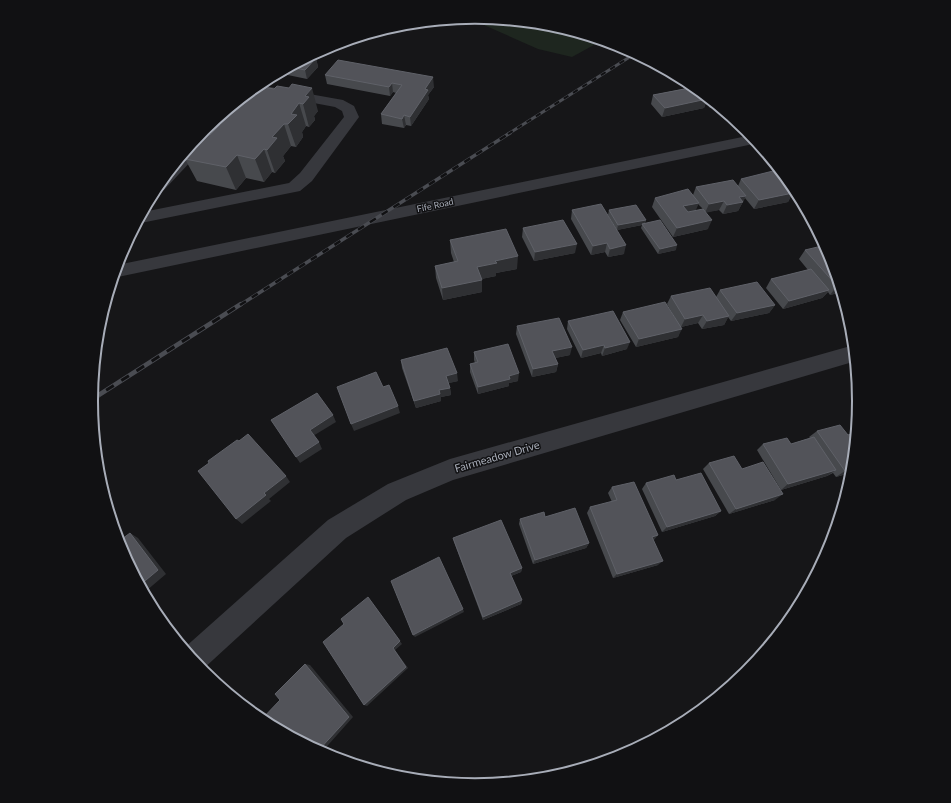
<svg xmlns="http://www.w3.org/2000/svg" width="951" height="803" font-family="Lato,sans-serif">
	<rect width="100%" height="100%" fill="#161618"/>
	<path fill="#1e261f" d="M476 17 551 24 603 40 572 57 538 49 468 18Z"/>
	<g fill="none" stroke-linecap="round" stroke-linejoin="round">
		<g fill="#37383d" fill-rule="evenodd">
			<path d="M259 85 343 100 354 106 359 117 312 181 300 191 136 224 143 212 289 183 300 173 344 117 342 111 335 107 250 91Z"/>
			<path d="M752 135 758 143 113 278 117 265Z"/>
			<path d="M196 139 201 143 194 158 164 190H154Z"/>
			<path d="M854 345 856 361 453 480 406 500 346 538 202 670 183 649 328 520 388 484 450 459Z"/>
		</g>
		<defs>
			<path id="rail-far2" d="M508 134 636 53"/>
			<path id="rail-far1" d="M240 305 510 133"/>
			<path id="rail" d="M91 400 241 304"/>
		</defs>
		<use href="#rail-far2" stroke="#4a4c52" stroke-width="3"/>
		<use href="#rail-far1" stroke="#4a4c52" stroke-width="3.5"/>
		<use href="#rail" stroke="#4a4c52" stroke-width="4.5"/>
		<use href="#rail-far2" stroke="#111113" stroke-width="2" stroke-dasharray="5.5" stroke-linecap="butt"/>
		<use href="#rail-far1" stroke="#111113" stroke-width="2.5" stroke-dasharray="7" stroke-linecap="butt"/>
		<use href="#rail" stroke="#111113" stroke-width="3" stroke-dasharray="9" stroke-linecap="butt"/>
	</g>
	<g fill="#47494d" fill-rule="evenodd">
		<path d="M309 57 316 58 318 67 307 79 278 73Z"/>
		<path d="M325 75 434 87 428 95 429 99 411 126 406 125 404 128 382 124 381 114 396 93 393 92 390 96 327 84Z"/>
		<path d="M693 85 719 106 710 108 706 103 704 108 662 117 651 104 653 95 692 87Z"/>
		<path d="M274 89 318 111 314 116 315 120 309 127 306 126 302 132 303 137 296 147 291 146 283 156 285 161 275 173 272 172 264 182 246 178 236 190 197 181 185 159 194 149 192 146 210 135 216 128 215 124 229 115 239 105 238 102 249 93H251Z"/>
		<path d="M782 172 795 188 799 194 791 196 788 202 754 209 745 198 738 211 723 214 719 210 706 212 708 229 673 237 652 207 655 198 693 195 696 187 738 186 741 179 779 178ZM698 204 703 209 695 211Z"/>
		<path d="M572 210 624 254 608 257 605 252 591 255 571 219Z"/>
		<path d="M609 210 646 220 645 223 676 250 658 254 641 228 642 225 617 230 608 215Z"/>
		<path d="M523 228 575 253 534 261 522 237Z"/>
		<path d="M450 240 517 269 496 273V276L481 279 482 292 443 300 436 278 435 266 454 262 451 253Z"/>
		<path d="M805 250 831 255 842 292 830 295 828 292 822 298 783 309 766 288 771 279 808 270 799 259Z"/>
		<path d="M720 290 775 305 769 313 731 321 728 317 724 325 702 329 698 323 681 327 678 337 636 347 620 320 623 312 675 318 667 304 671 296 716 297Z"/>
		<path d="M568 321 627 349 602 356 601 353 581 358 567 329Z"/>
		<path d="M517 326 570 355 555 358 558 364 556 372 532 377 516 334Z"/>
		<path d="M474 352 518 381 509 383V386L478 394 470 372V364L475 363 474 360Z"/>
		<path d="M401 360 458 381 448 383 450 388 451 395 441 397V401L416 408 402 368Z"/>
		<path d="M817 431 848 435 857 432 853 472 836 477 833 473 827 476 781 490 757 450 763 444H791L810 438 809 437Z"/>
		<path d="M709 463 742 469 775 500 729 514 703 469Z"/>
		<path d="M676 480 721 511 715 516 662 532 642 489 646 483Z"/>
		<path d="M612 487 658 535 653 540 658 565 613 578 587 513 590 507 612 502 608 493Z"/>
		<path d="M545 517 589 543 586 548 533 564 519 524 520 519Z"/>
		<path d="M453 538 522 568 521 572 511 576 522 600 521 604 483 620 454 542Z"/>
	</g>
	<g fill="#2f3033">
		<path d="M316 58 318 67 307 79 305 70Z"/>
		<path d="M433 77 434 87 428 95 429 99 411 126 410 117 425 89Z"/>
		<path d="M392 83 393 92 390 96 389 87Z"/>
		<path d="M312 88 318 111 314 116 315 120 309 127 303 104 305 96Z"/>
		<path d="M707 99 704 108 662 117 665 108Z"/>
		<path d="M713 101 719 106 710 108Z"/>
		<path d="M299 103 306 126 302 132 303 137 296 147 288 124 291 114Z"/>
		<path d="M404 115 406 125 404 128 402 119Z"/>
		<path d="M284 124 291 146 283 156 285 161 275 173 267 150 272 137Z"/>
		<path d="M264 149 272 172 264 182 255 159Z"/>
		<path d="M237 155 246 178 236 190 226 167Z"/>
		<path d="M796 189 799 194 791 196 788 202 754 209 759 200 793 193Z"/>
		<path d="M746 196 738 211 723 214 727 205 739 197Z"/>
		<path d="M724 201 719 210 705 213 709 204Z"/>
		<path d="M699 203 695 212 680 215 683 206Z"/>
		<path d="M646 220 644 224H642V225L617 230 618 225Z"/>
		<path d="M712 220 708 229 673 237 677 228Z"/>
		<path d="M607 243 605 252 591 255 593 246Z"/>
		<path d="M577 244 575 253 534 261 535 252Z"/>
		<path d="M626 245 624 254 608 257 610 249Z"/>
		<path d="M677 245 676 250 658 254 660 249Z"/>
		<path d="M518 256 517 269 496 273V276L477 280V267L495 261Z"/>
		<path d="M482 280V292L443 300 442 288Z"/>
		<path d="M837 286H840L842 292 830 295Z"/>
		<path d="M829 290 822 298 783 309 789 301Z"/>
		<path d="M775 305 769 313 731 321 737 313Z"/>
		<path d="M703 315 698 323 681 327 685 319Z"/>
		<path d="M729 316 724 325 702 329 707 321Z"/>
		<path d="M682 329 678 337 636 347 639 339Z"/>
		<path d="M630 342 627 349 602 356 605 348Z"/>
		<path d="M604 345 601 353 581 358 583 350Z"/>
		<path d="M572 347 570 355 551 359 552 351Z"/>
		<path d="M558 364 556 372 532 377 533 369Z"/>
		<path d="M457 373 458 381 446 384V376Z"/>
		<path d="M519 373 518 381 509 383V386L478 394V387L509 376Z"/>
		<path d="M450 388 451 395 441 397V401L416 408 414 401 439 390Z"/>
		<path d="M398 406 400 413 354 431 351 424Z"/>
		<path d="M333 415 336 422 313 436 310 430Z"/>
		<path d="M319 442 322 449 300 463 296 457Z"/>
		<path d="M853 469V472L836 477 845 471Z"/>
		<path d="M836 470 827 476 781 490 788 484Z"/>
		<path d="M286 476 290 482 269 499 271 501 242 524 236 519 264 493Z"/>
		<path d="M783 494 775 500 729 514 736 509Z"/>
		<path d="M721 511 715 516 662 532 667 527Z"/>
		<path d="M130 533 138 538 166 574 146 591 143 589 142 590 140 585Z"/>
		<path d="M658 535 654 540 647 541 652 537Z"/>
		<path d="M589 543 586 548 533 564 535 560Z"/>
		<path d="M663 561 658 565 613 578 617 574Z"/>
		<path d="M522 568 521 572 509 577 510 573Z"/>
		<path d="M368 597 402 644 395 650 408 668 367 706 364 705 393 648Z"/>
		<path d="M522 600 521 604 483 620V617Z"/>
		<path d="M463 609 464 612 415 637 413 635Z"/>
		<path d="M305 664 310 665 353 717 321 753 318 751Z"/>
	</g>
	<g fill="#525359" stroke="#5f6168">
		<path d="M309 57 316 58 305 70 290 67Z"/>
		<path d="M338 60 433 77 425 89 428 90 410 117 404 115 402 119 381 114 402 85 392 83 389 87 325 75Z"/>
		<path d="M292 84 312 88 305 96 309 97 303 104 299 103 291 114 297 115 288 124H284L272 137 277 138 267 150 264 149 255 159 237 155 226 167 185 159 196 147 192 146 204 134 210 135 220 125 215 124 224 114 229 115 242 102 238 101 249 93H251L257 86 274 89 277 86 289 88Z"/>
		<path d="M695 87 707 99 665 108 653 95Z"/>
		<path d="M773 171 793 193 759 200 741 179Z"/>
		<path d="M733 180 746 196 739 197 743 202 727 205 724 201 709 204 696 187Z"/>
		<path d="M688 189 699 203 683 206 688 212 703 209 712 220 677 228 655 198Z"/>
		<path d="M601 204 626 245 610 249 607 243 593 246 572 210Z"/>
		<path d="M636 205 646 220 618 225 609 210Z"/>
		<path d="M563 220 577 244 535 252 523 228Z"/>
		<path d="M660 220 677 245 660 249 642 224Z"/>
		<path d="M506 229 518 256 495 261 497 263 477 267 482 280 442 288 435 266 458 261 450 240Z"/>
		<path d="M826 245 831 255 840 286H837L805 250Z"/>
		<path d="M811 269 829 290 789 301 771 279Z"/>
		<path d="M757 282 775 305 737 313 720 290Z"/>
		<path d="M710 288 729 316 707 321 703 315 685 319 671 296Z"/>
		<path d="M665 302 682 329 639 339 623 312Z"/>
		<path d="M613 311 630 342 605 348 604 345 583 350 568 321Z"/>
		<path d="M559 318 572 347 552 351 558 364 533 369 517 326Z"/>
		<path d="M508 344 519 373 509 376 510 379 478 387 470 364 478 362 474 352Z"/>
		<path d="M447 348 457 373 446 376 450 388 439 390 440 394 414 401 401 360Z"/>
		<path d="M376 372 383 387 389 385 398 406 351 424 337 387Z"/>
		<path d="M317 393 333 415 310 430 319 442 296 457 271 420Z"/>
		<path d="M840 425 848 435 857 432 853 469 845 471 817 431Z"/>
		<path d="M248 434 286 476 264 493 266 495 236 519 198 471 209 463 208 461 237 440 239 441Z"/>
		<path d="M814 437 836 470 788 484 763 444 787 438 791 444Z"/>
		<path d="M734 456 742 469 763 462 783 494 736 509 709 463Z"/>
		<path d="M701 473 721 511 667 527 646 483 674 475 676 480Z"/>
		<path d="M634 482 658 535 652 537 663 561 617 574 590 507 617 500 612 487Z"/>
		<path d="M575 508 589 543 535 560 520 519 544 512 545 517Z"/>
		<path d="M501 520 522 568 510 573 522 600 483 617 453 538Z"/>
		<path d="M130 533 158 570 140 585 120 548 118 542Z"/>
		<path d="M439 557 463 609 413 635 391 581Z"/>
		<path d="M368 597 400 641 393 648 406 667 364 705 323 642 344 624 341 619Z"/>
		<path d="M305 664 349 717 318 751 261 720 280 700 275 694Z"/>
	</g>
	<g text-anchor="middle" dominant-baseline="central" stroke-width="3" stroke-linejoin="round" paint-order="stroke">
		<g font-size="9" fill="#a8adb8" stroke="#111113">
			<text transform="translate(435 205) rotate(-12)">Fife Road</text>
		</g>
		<g font-size="11" fill="#a8adb8" stroke="#111113">
			<text transform="translate(497 456) rotate(-16)">Fairmeadow Drive</text>
		</g>
	</g>
	<path d="M0 0H951V803H0ZM98 401a377 377 0 1 1 754 0a377 377 0 1 1-754 0Z" fill="#111113" fill-rule="evenodd"/>
	<path fill="none" stroke="#a8adb8" stroke-width="2" d="M98 401a377 377 0 1 1 754 0a377 377 0 1 1-754 0Z"/>
</svg>
